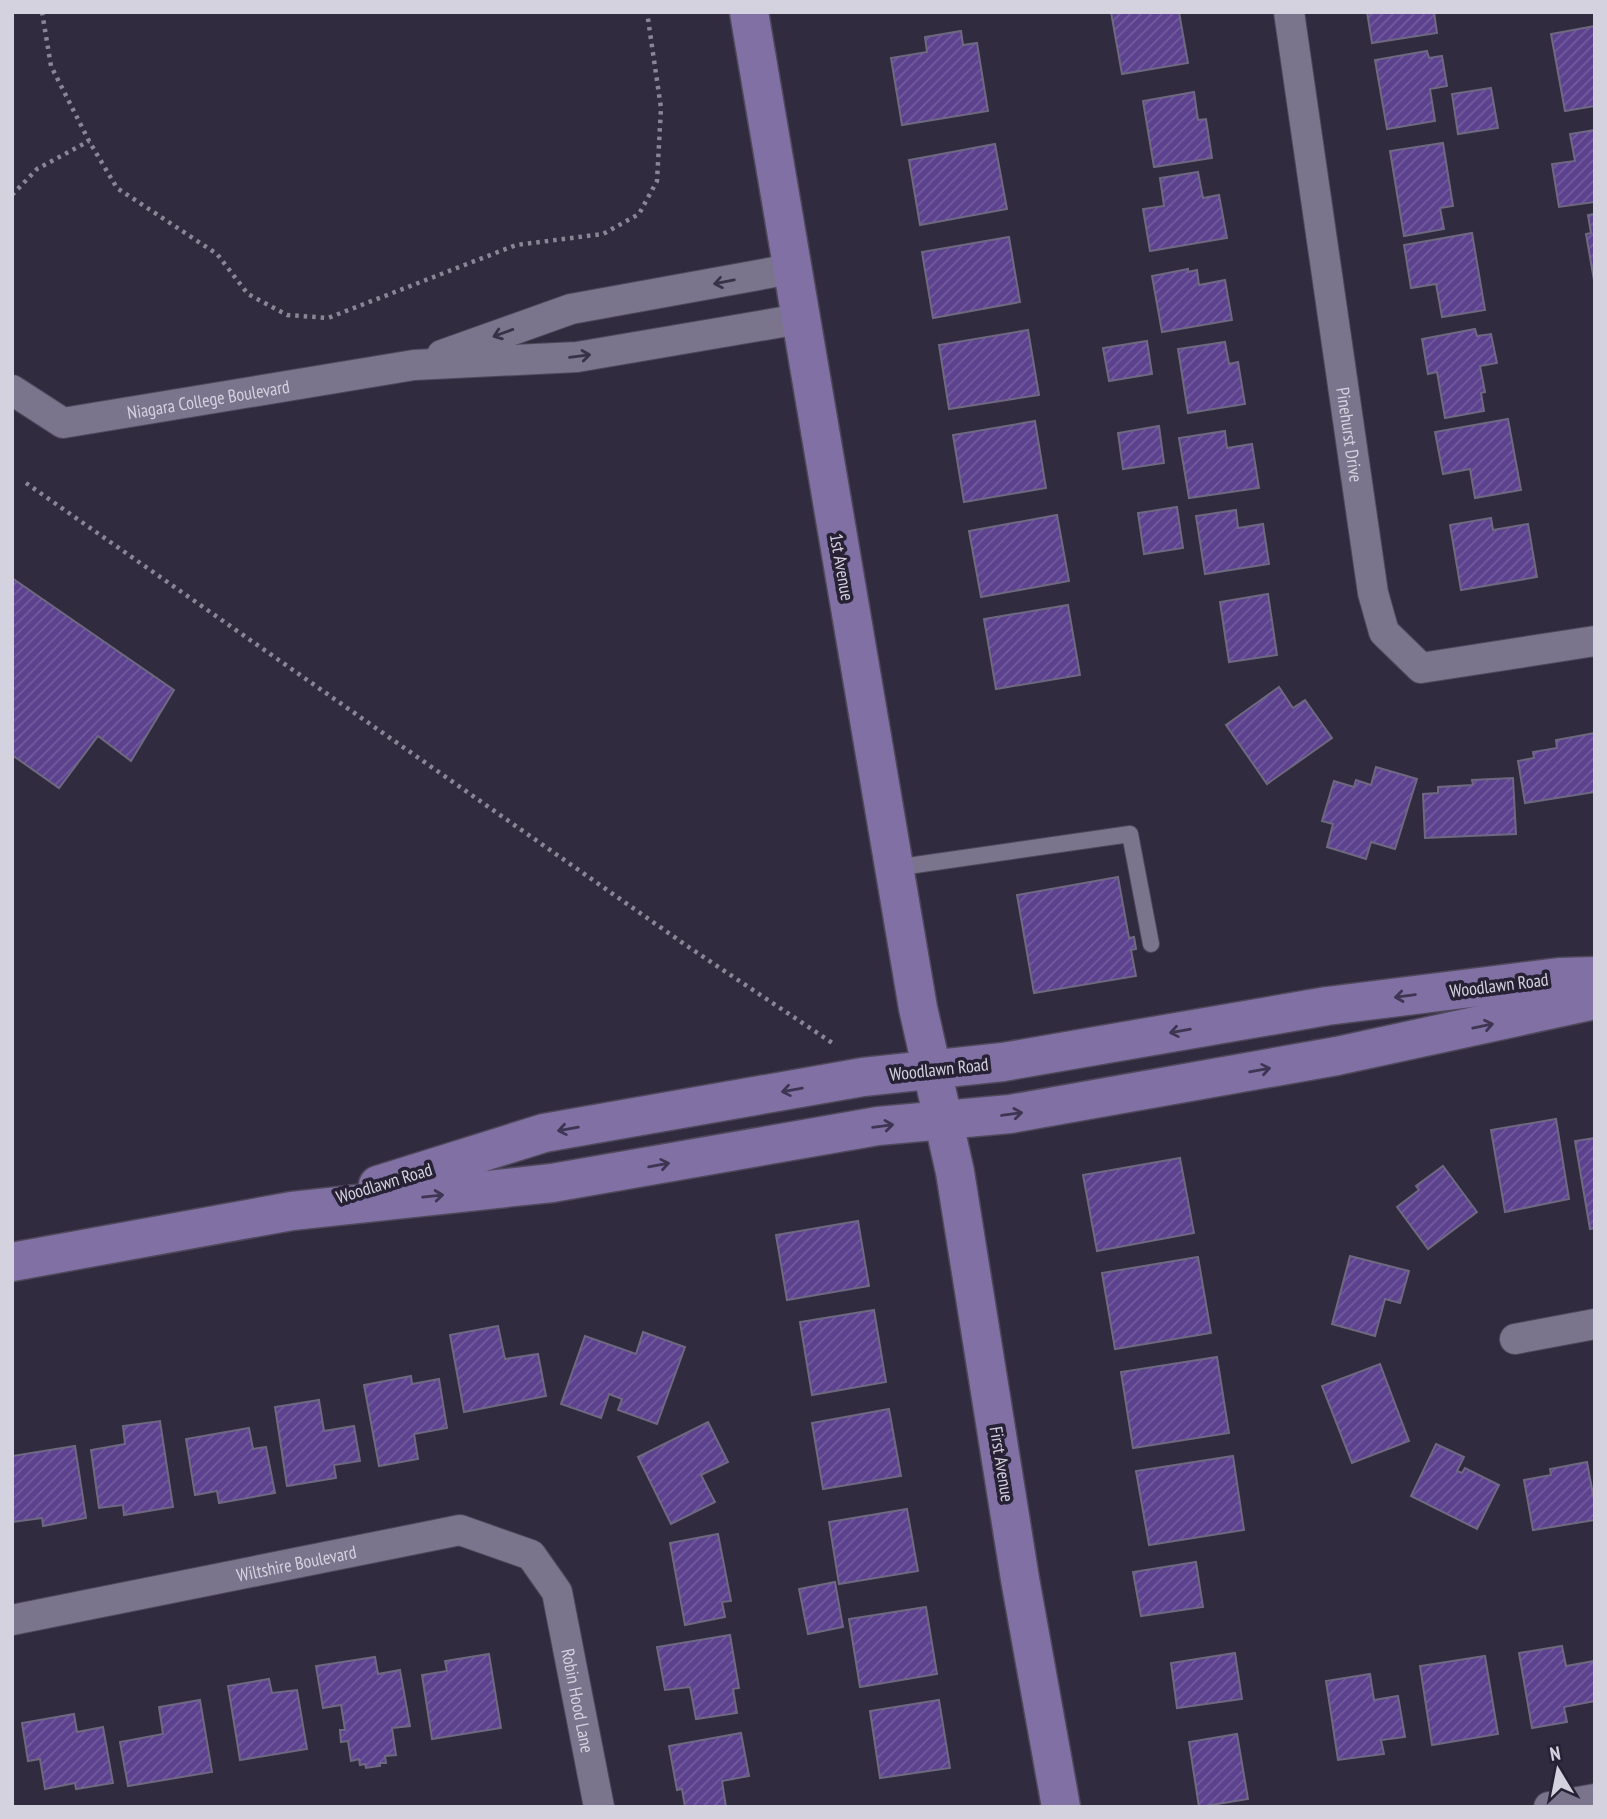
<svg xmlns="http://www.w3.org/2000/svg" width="1607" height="1819" font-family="'PT Sans Narrow',sans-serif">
	<defs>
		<pattern id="building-hatch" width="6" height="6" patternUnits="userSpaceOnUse" patternTransform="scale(1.75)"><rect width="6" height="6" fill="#5c428e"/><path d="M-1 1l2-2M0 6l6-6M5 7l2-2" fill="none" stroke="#725c9d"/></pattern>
	</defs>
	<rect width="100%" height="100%" fill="#312b3f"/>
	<g fill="url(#building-hatch)" stroke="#6e6980" stroke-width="2">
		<path d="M1111 12H1179L1188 63 1122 74Z"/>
		<path d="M1367 12H1434L1437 33 1372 43Z"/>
		<path d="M1595 26V106L1565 111 1551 34Z"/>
		<path d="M961 31 963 45 977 43 988 111 902 125 891 58 927 52 925 37Z"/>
		<path d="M1427 51 1429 58 1442 56 1447 86 1430 89 1435 121 1387 129 1375 60Z"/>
		<path d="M1491 88 1498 128 1458 134 1452 94Z"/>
		<path d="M1194 92 1198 120 1206 119 1212 158 1154 167 1143 101Z"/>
		<path d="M1595 130V202L1559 207 1552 164 1575 161 1570 134Z"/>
		<path d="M1443 143 1453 206 1440 208 1444 229 1404 236 1390 151Z"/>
		<path d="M995 144 1007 209 920 225 909 160Z"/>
		<path d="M1198 172 1203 198 1219 195 1227 238 1150 251 1143 209 1164 206 1160 178Z"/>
		<path d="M1595 214V286L1586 234 1591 233 1588 215Z"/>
		<path d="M1472 233 1485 310 1442 317 1436 284 1411 288 1404 245Z"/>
		<path d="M1009 237 1020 302 933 318 922 252Z"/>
		<path d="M1188 269V272L1197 270 1199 285 1225 280 1232 320 1162 332 1152 276Z"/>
		<path d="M1475 329 1477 336 1491 334 1497 363 1480 366 1485 392 1481 393 1484 411 1445 418 1437 372 1428 374 1422 339Z"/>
		<path d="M1028 330 1039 395 949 409 939 345Z"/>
		<path d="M1147 341 1152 374 1109 381 1103 348Z"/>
		<path d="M1225 342 1229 364 1238 362 1245 404 1188 413 1178 349Z"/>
		<path d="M1508 419 1521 490 1475 498 1470 469 1443 474 1435 432Z"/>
		<path d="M1035 421 1046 488 964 502 953 435Z"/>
		<path d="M1159 426 1164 463 1123 469 1118 433Z"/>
		<path d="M1225 431 1227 448 1252 444 1259 488 1189 498 1179 438Z"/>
		<path d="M1177 507 1183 548 1144 554 1138 513Z"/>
		<path d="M1236 510 1238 528 1263 524 1269 564 1205 574 1196 516Z"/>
		<path d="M1057 515 1069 581 981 597 969 531Z"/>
		<path d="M1491 518 1493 530 1528 524 1537 577 1461 590 1450 525Z"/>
		<path d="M12 578 174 690 131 761 98 736 59 788 12 755Z"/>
		<path d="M1268 594 1277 655 1229 662 1220 602Z"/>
		<path d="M1068 605 1080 675 996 689 984 619Z"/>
		<path d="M1279 687 1293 708 1305 700 1332 738 1267 784 1226 725Z"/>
		<path d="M1595 733V792L1525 803 1518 761 1534 758 1533 752 1557 748 1556 740Z"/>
		<path d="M1376 767 1417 779 1395 849 1371 842 1366 859 1327 847 1333 824 1322 821 1334 781 1354 787 1356 780 1371 785Z"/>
		<path d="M1513 778 1516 834 1425 838 1423 794 1438 793V787L1473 785 1472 780Z"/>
		<path d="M1118 877 1129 938 1134 937 1136 949 1131 950 1136 976 1034 993 1017 895Z"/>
		<path d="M1556 1119 1569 1199 1505 1212 1491 1130Z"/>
		<path d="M1595 1138V1228L1590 1229 1575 1141Z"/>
		<path d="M1180 1158 1194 1233 1097 1251 1083 1175Z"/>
		<path d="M1443 1166 1477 1212 1428 1249 1397 1207 1419 1190 1416 1186Z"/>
		<path d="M858 1221 869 1286 787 1300 776 1235Z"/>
		<path d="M1350 1256 1409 1271 1400 1303 1385 1299 1375 1336 1332 1324Z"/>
		<path d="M1198 1257 1211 1333 1115 1349 1102 1273Z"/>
		<path d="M874 1310 886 1382 812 1395 800 1322Z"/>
		<path d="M498 1326 505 1359 538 1354 546 1396 464 1412 450 1335Z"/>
		<path d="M643 1332 685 1347 657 1424 618 1410 622 1399 609 1394 601 1418 561 1404 585 1336 636 1354Z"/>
		<path d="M1217 1357 1229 1433 1133 1448 1121 1372Z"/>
		<path d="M1380 1364 1409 1441 1352 1463 1322 1386Z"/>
		<path d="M411 1376 412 1384 439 1379 447 1428 414 1434 418 1459 379 1466 364 1385Z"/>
		<path d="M319 1400 324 1431 354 1426 360 1461 334 1465 336 1478 287 1486 275 1407Z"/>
		<path d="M889 1409 901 1476 823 1489 812 1423Z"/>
		<path d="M160 1421 173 1507 124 1515 123 1505 99 1508 91 1450 125 1444 123 1426Z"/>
		<path d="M708 1422 728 1462 701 1475 715 1502 671 1524 638 1457Z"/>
		<path d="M249 1428 253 1449 266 1447 275 1493 219 1503 217 1491 195 1495 186 1439Z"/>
		<path d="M1436 1444 1464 1457 1457 1471 1462 1473 1465 1468 1499 1485 1477 1529 1411 1496Z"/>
		<path d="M75 1446 86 1518 43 1526 42 1518 12 1522V1456Z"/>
		<path d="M1233 1456 1244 1530 1149 1545 1136 1471Z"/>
		<path d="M1587 1462 1595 1505V1520L1533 1530 1524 1480 1551 1475 1550 1469Z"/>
		<path d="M907 1509 918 1571 839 1584 829 1522Z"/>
		<path d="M718 1534 731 1601 722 1602 725 1617 685 1625 670 1543Z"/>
		<path d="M1196 1562 1203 1607 1141 1616 1133 1572Z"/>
		<path d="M835 1582 843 1627 808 1634 799 1589Z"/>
		<path d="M926 1607 937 1674 860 1687 849 1619Z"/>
		<path d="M730 1635 739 1688 733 1689 737 1713 696 1719 690 1687 665 1690 657 1647Z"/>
		<path d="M1562 1646 1566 1666 1594 1661 1595 1701 1564 1707 1567 1722 1532 1728 1519 1653Z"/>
		<path d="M1235 1653 1242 1699 1177 1708 1171 1663Z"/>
		<path d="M489 1654 501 1728 432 1739 422 1675 447 1671 445 1661Z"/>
		<path d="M1485 1656 1498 1734 1432 1745 1420 1666Z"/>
		<path d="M375 1657 378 1674 400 1670 410 1726 392 1728 396 1755 385 1756 386 1763H380V1766L366 1768 365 1764 360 1765 359 1759 351 1761 348 1741 341 1742 340 1730H345L341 1705 323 1708 316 1666Z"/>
		<path d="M1370 1674 1374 1700 1398 1696 1405 1737 1381 1740 1384 1754 1338 1760 1326 1681Z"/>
		<path d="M269 1679 272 1693 297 1690 307 1749 240 1760 228 1686Z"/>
		<path d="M200 1700 212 1772 128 1786 120 1742 163 1734 159 1707Z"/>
		<path d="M939 1700 950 1768 880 1778 870 1711Z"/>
		<path d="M74 1714 77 1732 103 1727 113 1783 76 1789 75 1783 45 1789 40 1759 28 1761 22 1723Z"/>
		<path d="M741 1733 749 1776 722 1781 726 1807H685L682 1789 677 1790 669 1746Z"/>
		<path d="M1237 1734 1248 1799 1199 1807 1189 1742Z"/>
	</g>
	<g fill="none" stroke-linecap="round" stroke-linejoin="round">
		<defs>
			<path id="lane" d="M894 868 1130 834 1151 944"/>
			<g id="street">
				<path id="s1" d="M1289 12 1373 593 1384 632 1421 668 1595 641"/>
				<path d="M442 355 571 309 791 269"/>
				<path id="s2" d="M12 390 63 423 414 365 577 357 800 319"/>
				<path d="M1515 1339 1595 1324"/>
				<path id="s3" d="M12 1620 460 1530 531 1555 557 1592 599 1807"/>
				<path d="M1549 1807 1595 1799"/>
			</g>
			<g id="secondary">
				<path d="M749 12 918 1008 955 1172 1020 1579 1061 1807"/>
				<path d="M378 1185 544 1133 863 1077 1003 1062 1327 1006 1559 977 1595 976"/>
				<path d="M12 1262 292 1211 552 1183 878 1126 1010 1114 1337 1056 1595 1000"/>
			</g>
		</defs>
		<use href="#lane" stroke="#4e485a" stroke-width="18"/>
		<use href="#street" stroke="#4e485a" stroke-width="32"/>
		<use href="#secondary" stroke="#4e485a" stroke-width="41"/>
		<g stroke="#8a8696" stroke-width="4.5" stroke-dasharray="3.5 5" stroke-linecap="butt">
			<path d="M42 12 51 66 89 141 117 188 217 254 248 294 287 315 328 318 516 245 603 234 639 214 657 181 661 108 647 12"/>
			<path d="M12 195 37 169 89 141"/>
			<path d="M26 483 690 948 834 1044"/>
		</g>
		<use href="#lane" stroke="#7a748c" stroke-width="16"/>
		<use href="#street" stroke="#7a748c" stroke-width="30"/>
		<use href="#secondary" stroke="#8070a4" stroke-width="38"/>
	</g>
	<defs><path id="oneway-shaft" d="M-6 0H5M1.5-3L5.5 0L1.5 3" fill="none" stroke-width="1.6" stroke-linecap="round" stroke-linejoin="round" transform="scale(1.75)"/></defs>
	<g stroke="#383246">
		<use href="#oneway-shaft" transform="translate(724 282) rotate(169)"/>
		<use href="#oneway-shaft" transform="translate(503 333) rotate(160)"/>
		<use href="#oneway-shaft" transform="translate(580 356) rotate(-7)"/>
	</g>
	<g stroke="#3d3551">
		<use href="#oneway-shaft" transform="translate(1405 996) rotate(173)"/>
		<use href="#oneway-shaft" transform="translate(1483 1026) rotate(-12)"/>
		<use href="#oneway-shaft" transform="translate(1180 1031) rotate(170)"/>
		<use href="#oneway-shaft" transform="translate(1260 1070) rotate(-10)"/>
		<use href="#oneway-shaft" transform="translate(792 1090) rotate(170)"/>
		<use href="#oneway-shaft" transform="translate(1012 1114) rotate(-8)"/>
		<use href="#oneway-shaft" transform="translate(883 1126) rotate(-7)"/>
		<use href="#oneway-shaft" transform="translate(568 1129) rotate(170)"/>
		<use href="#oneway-shaft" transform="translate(659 1165) rotate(-10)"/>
		<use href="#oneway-shaft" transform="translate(433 1196) rotate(-6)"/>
	</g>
	<g text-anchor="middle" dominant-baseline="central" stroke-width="7" stroke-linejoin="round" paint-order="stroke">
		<g font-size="18" fill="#d5d2df" stroke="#272135">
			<text stroke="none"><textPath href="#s2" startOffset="208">Niagara College Boulevard</textPath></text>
			<text stroke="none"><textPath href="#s1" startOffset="427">Pinehurst Drive</textPath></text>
			<text transform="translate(842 567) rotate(80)">1st Avenue</text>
			<text transform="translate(1499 985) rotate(-7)">Woodlawn Road</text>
			<text transform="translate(939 1069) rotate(-6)">Woodlawn Road</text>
			<text transform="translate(384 1183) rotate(-17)">Woodlawn Road</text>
			<text transform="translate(1002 1464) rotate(81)">First Avenue</text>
			<text stroke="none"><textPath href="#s3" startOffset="290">Wiltshire Boulevard</textPath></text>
			<text stroke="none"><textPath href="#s3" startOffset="688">Robin Hood Lane</textPath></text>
		</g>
	</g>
	<rect width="1607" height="1819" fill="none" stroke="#d5d2df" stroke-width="28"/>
	<g transform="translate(1558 1770) rotate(350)" stroke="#272135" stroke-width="5" paint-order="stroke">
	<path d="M0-5L12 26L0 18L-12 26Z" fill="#d5d2df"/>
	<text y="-10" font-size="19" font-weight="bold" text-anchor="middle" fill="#d5d2df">N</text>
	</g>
</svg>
